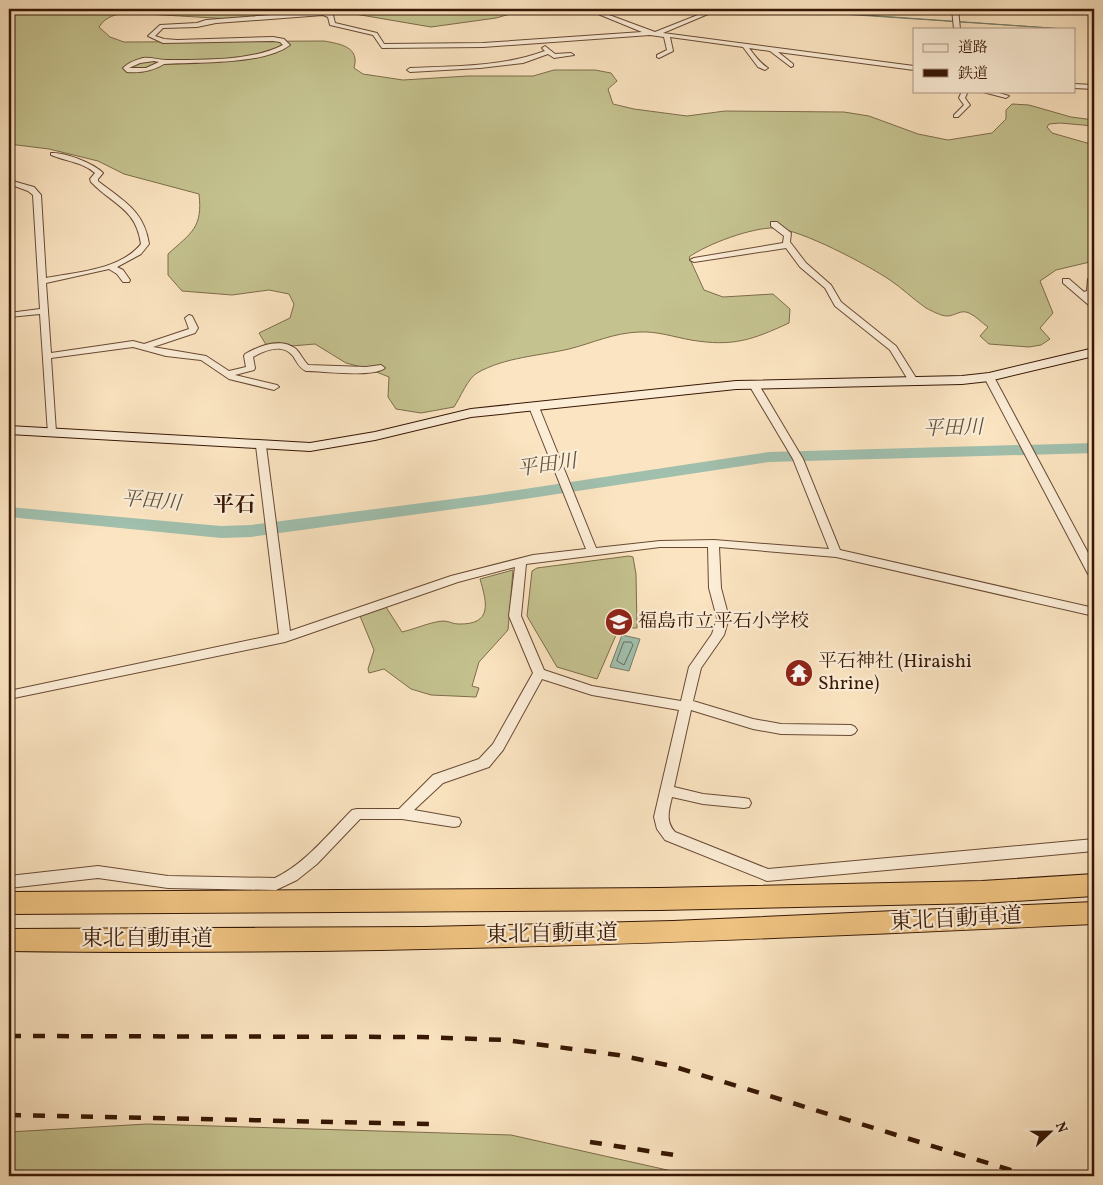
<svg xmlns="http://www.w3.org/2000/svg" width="1103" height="1185" font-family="Vollkorn,'Noto Serif JP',serif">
	<rect width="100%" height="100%" fill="#fbe4c1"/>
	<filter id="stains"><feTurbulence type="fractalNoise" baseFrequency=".004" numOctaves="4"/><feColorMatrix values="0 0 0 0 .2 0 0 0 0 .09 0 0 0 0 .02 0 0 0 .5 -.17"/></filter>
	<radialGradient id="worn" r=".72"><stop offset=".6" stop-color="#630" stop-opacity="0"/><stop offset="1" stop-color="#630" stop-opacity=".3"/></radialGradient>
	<g fill="#c4c28f" stroke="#7e6c4a">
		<path d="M9 9H528L496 18 431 27 349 13 321 11 231 19 129 13C116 14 106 16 99 27L110 37 124 42 324 41C341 44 360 47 354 68L363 74 403 80 468 76H533L554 70H595L611 73 617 81 608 89 613 104 634 109 687 116 725 111 844 112 869 116 918 134 948 140 992 133 1006 119V110L1012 104 1029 105 1071 117 1094 120V126L1060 123 1049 124 1047 127 1052 133 1094 145V261L1056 270 1040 281 1053 313 1040 328 1050 339 1041 345 1029 347 989 344 980 336 988 327C982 323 976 316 969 313 961 309 955 316 947 316 941 316 932 311 926 308 913 299 902 288 890 280 866 264 802 230 775 228 753 227 707 244 689 257L704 290 723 297 773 294 790 309 789 323C752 340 733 347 691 340 674 337 657 331 639 332 613 333 593 343 569 349 539 356 505 357 477 373 468 378 460 398 454 407L421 413 396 409 388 397 389 377 369 369 346 363 315 344 268 348 259 333 290 318 294 304 289 294 269 290 232 295 182 291 168 275V254C191 233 203 228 199 194L124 174 98 161 49 149 9 144Z"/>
		<path d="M629 556 633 557 636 574 637 628H619L597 679 557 667 527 616 532 571 537 568Z"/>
		<path d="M513 570 508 630 479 662 472 686 479 688 476 697 431 695 411 689 384 669 369 673 368 669 374 650 360 616 386 607 402 632C415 629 430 622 443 621 449 621 453 624 458 624 493 625 487 603 480 579Z"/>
		<path d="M147 1124 511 1135 694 1176H9V1132Z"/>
	</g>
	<g fill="#a0bfad" stroke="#767c69">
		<path d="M767 9H779L1065 29Z"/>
		<path d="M622 635 640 639 629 671 610 667Z"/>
	</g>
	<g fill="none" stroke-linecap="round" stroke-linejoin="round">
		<path stroke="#6c6b58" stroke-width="1" d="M624 642H631L633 645 624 665 617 661Z"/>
		<path fill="#a0bfad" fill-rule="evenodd" d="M1094 443V453L769 462 484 505 251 537 221 538 9 517V507L221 526 251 525 484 495 769 452Z"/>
		<defs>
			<g id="street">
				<path d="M586 9H593L655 32 713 9H720L663 33 914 66V70L778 52 793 64V66L791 67 770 51 749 48C755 56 760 63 768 68L765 70 758 67 743 47 670 37 673 51 659 58 657 57V55L667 50 664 37 650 35 483 47 382 48 373 35 330 25 328 17 323 15 216 23 197 27 163 28 155 36 164 39 177 40 273 37 284 39 290 45C264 65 197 62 164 64 153 71 140 73 127 72L123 68C129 62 136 60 143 58 151 57 158 60 166 60 201 60 253 61 283 45L280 42 273 41 163 43 148 36 160 25 197 23 206 20 324 11 333 15 335 23 377 33 384 44 483 43 642 32ZM154 61 159 62 146 68H129L140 63Z"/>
				<path d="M952 9H958L960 29H954Z"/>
				<path d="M545 46 555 54 571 53 574 55 554 58 548 54 523 63 480 68 410 72 407 70 410 68C455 66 502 67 545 51L542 48Z"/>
				<path d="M1074 84 1094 85V89L1074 88Z"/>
				<path d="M962 91H968L965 98 970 105 958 117H954V115L964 105 959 98Z"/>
				<path d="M979 91H992L1009 96 1006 98Z"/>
				<path d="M1093 129H1094V134L1090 131Z"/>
				<path d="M51 153C64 152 94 163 103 173L98 179V181C123 201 144 210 149 244L141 254 117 267 123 270 130 280 129 282H123L117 274 109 269 46 283 51 353 133 341 144 344 189 329 185 318 189 315 192 316 198 328 195 333 153 347 206 356 229 371 246 367 244 356 245 354C259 346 281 337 296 349 301 354 303 360 308 365L366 367 381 365 385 368C373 378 324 371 306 371 299 368 297 362 293 356 283 343 265 350 253 357L255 368 254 370 235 375 277 385 279 387 274 390 229 379 201 360 166 356 133 347 51 358 56 432 54 434H48L40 314 9 317V313L40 309 33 195 28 191 9 184V180L34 187 41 195 46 278C77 272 120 270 141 244 136 208 113 205 91 182L90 179 95 173C83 162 65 161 51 155Z"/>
				<path d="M771 222H777L791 233 790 242 806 263 831 285 841 302 896 346 918 381 916 383H910L890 350 835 306 825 288 800 267 786 248 694 262 690 260 694 258 783 243 784 236 771 226Z"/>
				<path d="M1063 279H1069L1084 292 1087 291 1088 279H1094V293L1089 296 1094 301V307H1091L1063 283Z"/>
				<path d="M989 374 994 377 1094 564V578L1088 574 984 377Z"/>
				<path d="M754 382 759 385 803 459 840 550 1094 608V616L836 557 719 547 721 588 729 618 724 635 701 668 693 701 753 719 781 724 851 725 855 727 857 730 855 733 851 735 781 734 753 729 691 710 674 787 703 794 744 798 749 799 751 803 749 807 744 808 703 804 672 797C669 810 665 821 675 832L768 869 1094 839V851L767 881 665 840 657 829 654 817 679 710 592 695 542 679 503 750 489 767 443 783 414 810 459 818 461 822 459 826 454 827 402 819H360L317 864 297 880 276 890 168 888 98 878 9 888V876L98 866 168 876 275 878C306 863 328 834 352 810L357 809H399L433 775 479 759 493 744 533 673 509 616 515 567 458 582 285 642 9 699V691L279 634 256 446 258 444H264L266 446 290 631 451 576 533 555 586 549 529 407 534 404 539 407 596 548 660 541 714 540 829 549 793 459 749 385ZM660 547H708L709 588 717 618 712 634 689 667 681 701 592 686 544 670 521 616 526 564Z"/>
			</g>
			<path id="secondary" d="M1094 348V356L989 381 962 384 736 389 471 417 375 440 310 451 9 434V426L310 443 375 432 471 409 736 381 962 376 989 373Z"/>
			<g id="highway">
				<path d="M1094 874V896L982 903 660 910 9 914V892L660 888 982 881Z"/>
				<path d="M1094 902V924C732 941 371 956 9 951V929L424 927 673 921Z"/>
			</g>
		</defs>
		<use href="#street" stroke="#684a33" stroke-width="2"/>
		<use href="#secondary" stroke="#371704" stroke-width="2"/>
		<use href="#highway" stroke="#371704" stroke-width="2"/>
		<use href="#street" fill="#fcedd7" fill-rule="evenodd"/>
		<use href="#secondary" fill="#fcedd7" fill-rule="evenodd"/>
		<use href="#highway" fill="#eec280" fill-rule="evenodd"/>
		<g stroke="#371704" stroke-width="4.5" stroke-dasharray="12 12" stroke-linecap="butt">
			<path d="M9 1036 421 1037 505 1040 618 1055 672 1066 1030 1176"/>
			<path d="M9 1115 431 1124"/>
			<path d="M590 1142 674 1155"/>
		</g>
	</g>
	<defs>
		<symbol id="school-disc" viewBox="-11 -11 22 22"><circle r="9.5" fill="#8f2418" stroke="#fcedd7"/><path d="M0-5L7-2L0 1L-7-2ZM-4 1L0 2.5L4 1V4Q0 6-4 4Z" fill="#fff"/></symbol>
		<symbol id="temple-disc" viewBox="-11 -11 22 22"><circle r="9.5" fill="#8f2418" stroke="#fcedd7"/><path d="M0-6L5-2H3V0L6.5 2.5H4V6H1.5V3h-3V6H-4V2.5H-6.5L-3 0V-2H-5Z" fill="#fff"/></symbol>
	</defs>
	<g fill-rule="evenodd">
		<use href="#school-disc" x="603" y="606" width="32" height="32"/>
		<use href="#temple-disc" x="783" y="657" width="32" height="32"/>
	</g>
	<g text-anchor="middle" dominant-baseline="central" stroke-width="4.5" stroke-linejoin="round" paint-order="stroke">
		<g font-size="19" fill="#371704" stroke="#fcedd7" text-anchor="start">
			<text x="638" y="622">福島市立平石小学校</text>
			<text x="818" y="662">平石神社 (Hiraishi<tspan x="818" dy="22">Shrine)</tspan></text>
		</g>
		<g font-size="20" font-style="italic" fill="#5c523f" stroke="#fcedd7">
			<text transform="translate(953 429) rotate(-2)">平田川</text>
			<text transform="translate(547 466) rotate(-8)">平田川</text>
			<text transform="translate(151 502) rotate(5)">平田川</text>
		</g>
		<g font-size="21" font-weight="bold" fill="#371704" stroke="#fcedd7">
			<text x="234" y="505">平石</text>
		</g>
		<g font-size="22" fill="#371704" stroke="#fcedd7">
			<text transform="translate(956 920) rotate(-3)">東北自動車道</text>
			<text transform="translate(552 935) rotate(-1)">東北自動車道</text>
			<text x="147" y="939">東北自動車道</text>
		</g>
	</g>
	<rect width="1103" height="1185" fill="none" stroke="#fbe4c1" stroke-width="30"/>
	<rect x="10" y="10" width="1083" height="1165" fill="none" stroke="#371704" stroke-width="2.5"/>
	<rect x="15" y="15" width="1073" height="1155" fill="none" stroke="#371704"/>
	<rect x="913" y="28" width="162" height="65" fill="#fcedd7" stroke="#ad9783"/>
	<rect x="923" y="44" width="25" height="8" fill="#fcedd7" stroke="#ad9783"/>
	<text x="958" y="52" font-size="15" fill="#371704">道路</text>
	<rect x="923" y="69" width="25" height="8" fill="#371704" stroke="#ad9783"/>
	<text x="958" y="78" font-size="15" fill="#371704">鉄道</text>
	<g transform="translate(1050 1132) rotate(68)" stroke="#fcedd7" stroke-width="4" paint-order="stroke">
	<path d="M0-4L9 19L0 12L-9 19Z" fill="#371704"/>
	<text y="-8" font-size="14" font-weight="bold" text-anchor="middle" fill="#371704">N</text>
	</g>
	<rect width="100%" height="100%" filter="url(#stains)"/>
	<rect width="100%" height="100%" fill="url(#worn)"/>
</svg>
